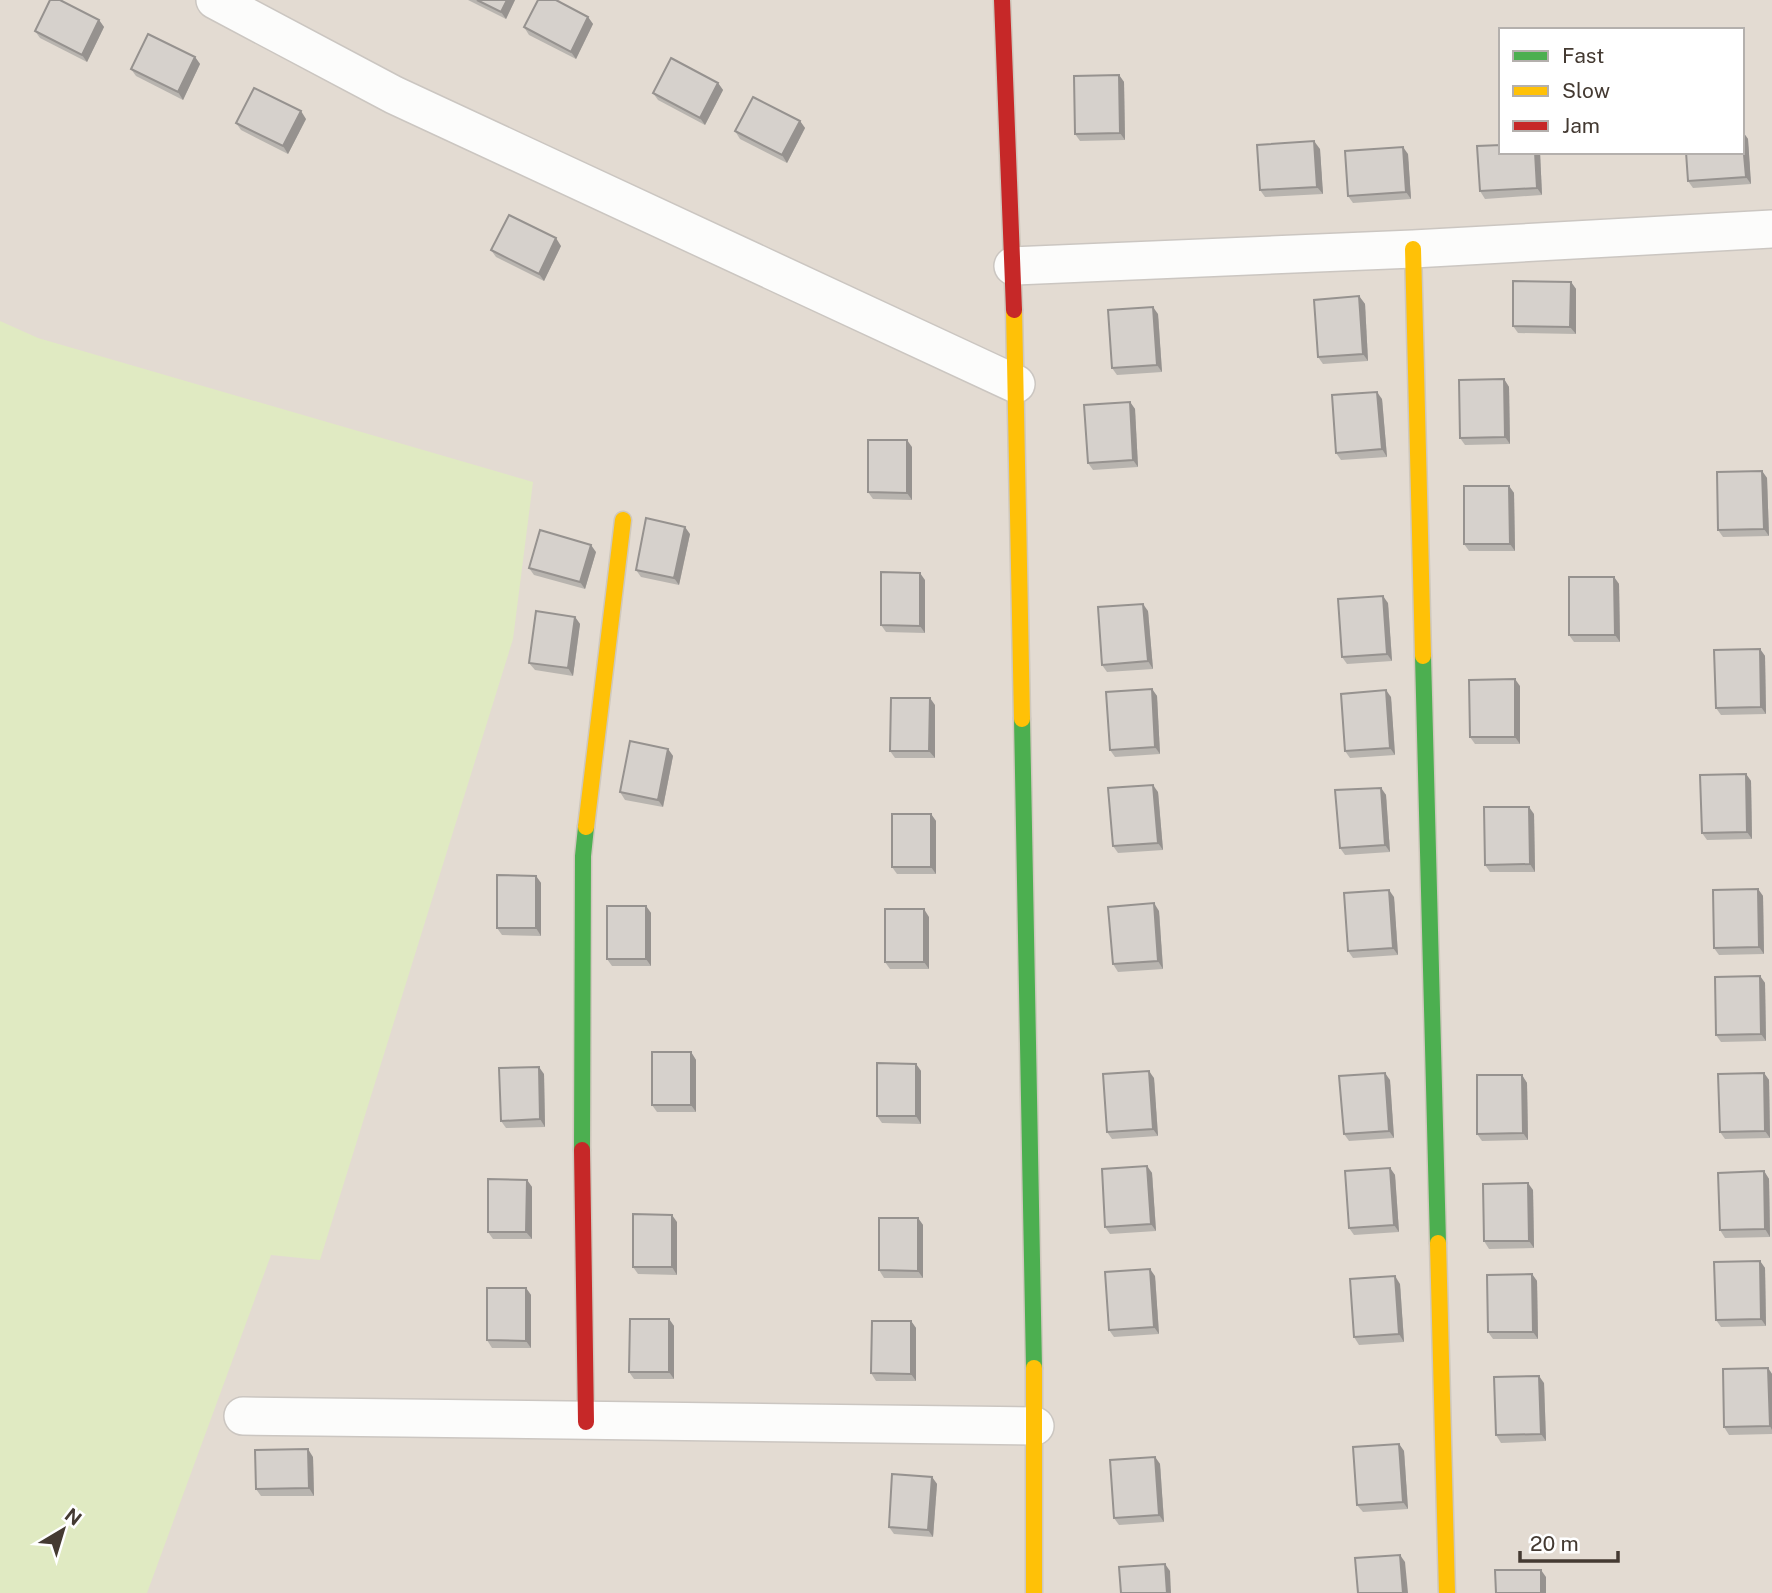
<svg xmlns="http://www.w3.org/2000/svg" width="1772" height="1593" font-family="'Public Sans',sans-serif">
	<rect width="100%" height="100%" fill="#eeeae5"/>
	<path fill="#e3dbd2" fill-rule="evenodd" d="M0 0H1772V1593H0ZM1501 30H1742V152H1501Z"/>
	<path fill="#e0eac2" d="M0 321 38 338 533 482 513 639 320 1260 271 1255 147 1593H0Z"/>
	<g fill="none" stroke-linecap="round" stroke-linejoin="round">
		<defs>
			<g id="street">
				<path d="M215 0 394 95 1016 384"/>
				<path d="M1013 266 1413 249 1772 229"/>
				<path d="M243 1416 1035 1426"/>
			</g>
			<g id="fast">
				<path d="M1423 656 1438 1243"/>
				<path d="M1022 719 1034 1368"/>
				<path d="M582 1150 583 856 586 827"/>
			</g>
			<g id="slow">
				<path d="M1413 249 1423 656"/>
				<path d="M1014 310 1022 719"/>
				<path d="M586 827 623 520"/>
				<path d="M1438 1243 1447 1593"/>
				<path d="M1034 1368V1593"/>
			</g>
			<g id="jam">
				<path d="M1002 0 1014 310"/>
				<path d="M582 1150 586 1422"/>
			</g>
		</defs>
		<use href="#street" stroke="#cbc6c1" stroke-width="40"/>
		<use href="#fast" stroke="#cfc8bd" stroke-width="19"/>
		<use href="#slow" stroke="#cfc8bd" stroke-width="19"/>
		<use href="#jam" stroke="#cfc8bd" stroke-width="19"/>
		<use href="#street" stroke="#fcfcfb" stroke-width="37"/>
		<use href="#fast" stroke="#4caf50" stroke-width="16"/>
		<use href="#slow" stroke="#ffc107" stroke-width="16"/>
		<use href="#jam" stroke="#c62828" stroke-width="16"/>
	</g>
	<g fill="#b8b4af">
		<path d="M468 0H515L506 19Z"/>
		<path d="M588 17 593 24 576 59 529 35 524 27Z"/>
		<path d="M99 20 104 27 87 62 40 38 35 31Z"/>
		<path d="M195 57 200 64 183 100 136 76 131 69Z"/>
		<path d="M1119 75 1124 82 1125 140 1080 141 1075 134Z"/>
		<path d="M718 83 723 90 705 125 658 100 653 93Z"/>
		<path d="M306 119 288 154 241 130 236 123Z"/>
		<path d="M800 121 805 128 787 163 740 139 735 131Z"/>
		<path d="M1743 132 1748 139 1751 184 1693 188 1688 181Z"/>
		<path d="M1320 149 1323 194 1265 197 1260 190Z"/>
		<path d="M1501 152H1540L1542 195 1485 199 1480 191Z"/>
		<path d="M1408 154 1411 199 1353 203 1348 196Z"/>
		<path d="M561 246 544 281 496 257 491 250Z"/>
		<path d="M1571 282 1576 289V334L1518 333 1513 326Z"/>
		<path d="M1359 296 1365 304 1368 361 1323 364 1318 357Z"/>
		<path d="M1158 314 1162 372 1117 375 1112 368Z"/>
		<path d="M1504 379 1509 387 1510 444 1465 445 1460 438Z"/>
		<path d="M1382 399 1387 457 1341 460 1336 453Z"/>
		<path d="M1130 402 1135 409 1138 467 1093 470 1088 463Z"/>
		<path d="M912 447V500L873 499 868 492Z"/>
		<path d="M1762 471 1767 478 1769 536 1723 537 1718 530Z"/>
		<path d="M1509 486 1514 493 1515 551H1469L1464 544Z"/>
		<path d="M690 534 679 585 641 577 636 570Z"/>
		<path d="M596 552 585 589 534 575 529 568Z"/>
		<path d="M1614 577 1619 584 1620 642H1574L1569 635Z"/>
		<path d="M925 580V633L886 632 881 625Z"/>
		<path d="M1388 603 1392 661 1347 664 1342 657Z"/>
		<path d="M1148 611 1153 669 1107 672 1102 665Z"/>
		<path d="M575 617 580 624 573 676 535 670 529 663Z"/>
		<path d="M1760 649 1765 656 1766 714 1721 715 1716 708Z"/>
		<path d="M1520 686V744H1475L1470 737Z"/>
		<path d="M1152 689 1157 696 1160 754 1115 757 1110 750Z"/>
		<path d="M1391 697 1395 755 1350 758 1345 751Z"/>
		<path d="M935 705V758H895L890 751Z"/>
		<path d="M668 749 673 756 663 807 625 800 620 792Z"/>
		<path d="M1746 774 1751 781 1752 839 1707 840 1702 833Z"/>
		<path d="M1381 788 1386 795 1390 852 1345 855 1340 848Z"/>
		<path d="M1158 792 1163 850 1118 853 1113 846Z"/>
		<path d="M931 814 936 821V874H897L892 867Z"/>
		<path d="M1534 814 1535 872H1490L1485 865Z"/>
		<path d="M536 876 541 883V936L502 935 497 928Z"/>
		<path d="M1758 889 1763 896 1764 954 1719 955 1714 948Z"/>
		<path d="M1394 897 1398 955 1353 958 1348 951Z"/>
		<path d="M646 906 651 913V966H612L607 959Z"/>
		<path d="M1159 911 1163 969 1118 972 1113 964Z"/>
		<path d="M929 917V969H890L885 962Z"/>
		<path d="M1760 976 1765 983 1766 1041 1721 1042 1716 1035Z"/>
		<path d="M691 1052 696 1060V1112H657L652 1105Z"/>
		<path d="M916 1064 921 1071V1124L882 1123 877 1116Z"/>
		<path d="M1764 1073 1769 1080 1770 1138 1725 1139 1720 1132Z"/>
		<path d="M544 1074 545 1127 506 1128 501 1121Z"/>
		<path d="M1522 1075 1527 1083 1528 1140 1482 1141 1477 1134Z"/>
		<path d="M1154 1078 1158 1136 1112 1139 1107 1132Z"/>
		<path d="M1390 1080 1394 1138 1349 1141 1344 1134Z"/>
		<path d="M1147 1166 1152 1173 1156 1231 1110 1234 1105 1227Z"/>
		<path d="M1390 1168 1395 1175 1399 1232 1354 1235 1349 1228Z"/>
		<path d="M1764 1171 1769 1179 1770 1237 1725 1238 1720 1230Z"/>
		<path d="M527 1180 532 1187V1239H493L488 1232Z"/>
		<path d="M1533 1190 1534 1248 1489 1249 1484 1241Z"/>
		<path d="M918 1218 923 1225V1278H884L879 1270Z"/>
		<path d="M677 1222V1275L638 1274 633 1267Z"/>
		<path d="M1760 1261 1765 1268 1766 1326 1721 1327 1716 1320Z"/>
		<path d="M1532 1274 1537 1281 1538 1339H1493L1488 1332Z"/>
		<path d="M1155 1276 1159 1334 1114 1337 1109 1330Z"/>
		<path d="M1400 1284 1404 1342 1359 1345 1354 1337Z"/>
		<path d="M526 1288 531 1295V1348H492L487 1340Z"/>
		<path d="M669 1319 674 1326V1379H634L629 1372Z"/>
		<path d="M911 1321 916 1328V1381H876L871 1373Z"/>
		<path d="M1768 1368 1772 1374V1434L1729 1435 1724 1427Z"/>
		<path d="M1544 1383 1546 1441 1501 1443 1496 1435Z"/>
		<path d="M1399 1444 1404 1451 1408 1509 1363 1512 1357 1505Z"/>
		<path d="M313 1457 314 1496H261L256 1489Z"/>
		<path d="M1155 1457 1160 1464 1164 1522 1119 1525 1114 1518Z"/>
		<path d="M932 1477 937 1484 933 1537 894 1534 889 1527Z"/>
	</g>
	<g fill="#96928f">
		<path d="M507 0H515L506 19 501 12Z"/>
		<path d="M588 17 593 24 576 59 571 52Z"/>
		<path d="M99 20 104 27 87 62 82 55Z"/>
		<path d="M195 57 200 64 183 100 178 92Z"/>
		<path d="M1119 75 1124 82 1125 140 1120 133Z"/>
		<path d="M718 83 723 90 705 125 700 118Z"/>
		<path d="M301 111 306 119 288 154 283 146Z"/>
		<path d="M800 121 805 128 787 163 782 155Z"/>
		<path d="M1743 132 1748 139 1751 184 1746 177Z"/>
		<path d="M1314 141 1320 149 1323 194 1317 187Z"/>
		<path d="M1403 147 1408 154 1411 199 1406 192Z"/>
		<path d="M1535 152H1540L1542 195 1537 188Z"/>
		<path d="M556 238 561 246 544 281 539 274Z"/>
		<path d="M1571 282 1576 289V334L1570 327Z"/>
		<path d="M1359 296 1365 304 1368 361 1363 354Z"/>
		<path d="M1153 307 1158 314 1162 372 1157 365Z"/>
		<path d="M1504 379 1509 387 1510 444 1505 437Z"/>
		<path d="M1377 392 1382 399 1387 457 1382 449Z"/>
		<path d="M1130 402 1135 409 1138 467 1133 460Z"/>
		<path d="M907 440 912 447V500L907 493Z"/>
		<path d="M1762 471 1767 478 1769 536 1764 529Z"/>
		<path d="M1509 486 1514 493 1515 551 1510 544Z"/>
		<path d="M685 527 690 534 679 585 674 578Z"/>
		<path d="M591 545 596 552 585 589 580 582Z"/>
		<path d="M920 573 925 580V633L920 626Z"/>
		<path d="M1614 577 1619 584 1620 642 1615 635Z"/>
		<path d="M1383 596 1388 603 1392 661 1387 654Z"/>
		<path d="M1143 604 1148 611 1153 669 1148 661Z"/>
		<path d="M575 617 580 624 573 676 568 668Z"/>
		<path d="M1760 649 1765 656 1766 714 1761 707Z"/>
		<path d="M1515 679 1520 686V744L1515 737Z"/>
		<path d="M1152 689 1157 696 1160 754 1155 747Z"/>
		<path d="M1386 690 1391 697 1395 755 1390 748Z"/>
		<path d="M930 698 935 705V758L929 751Z"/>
		<path d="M668 749 673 756 663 807 658 800Z"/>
		<path d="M1746 774 1751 781 1752 839 1747 832Z"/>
		<path d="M1153 785 1158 792 1163 850 1158 843Z"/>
		<path d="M1381 788 1386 795 1390 852 1385 845Z"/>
		<path d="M1529 807 1534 814 1535 872 1530 864Z"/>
		<path d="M931 814 936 821V874L931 867Z"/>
		<path d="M536 876 541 883V936L536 928Z"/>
		<path d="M1758 889 1763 896 1764 954 1759 947Z"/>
		<path d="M1389 890 1394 897 1398 955 1393 948Z"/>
		<path d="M1154 903 1159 911 1163 969 1158 961Z"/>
		<path d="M646 906 651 913V966L646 959Z"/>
		<path d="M924 909 929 917V969L924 962Z"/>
		<path d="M1760 976 1765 983 1766 1041 1761 1034Z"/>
		<path d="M691 1052 696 1060V1112L691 1105Z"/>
		<path d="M916 1064 921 1071V1124L916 1116Z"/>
		<path d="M539 1067 544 1074 545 1127 540 1119Z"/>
		<path d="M1149 1071 1154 1078 1158 1136 1153 1129Z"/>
		<path d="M1385 1073 1390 1080 1394 1138 1389 1131Z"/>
		<path d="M1764 1073 1769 1080 1770 1138 1765 1131Z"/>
		<path d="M1522 1075 1527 1083 1528 1140 1523 1133Z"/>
		<path d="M1147 1166 1152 1173 1156 1231 1151 1224Z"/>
		<path d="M1390 1168 1395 1175 1399 1232 1394 1225Z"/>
		<path d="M1764 1171 1769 1179 1770 1237 1765 1229Z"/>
		<path d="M527 1180 532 1187V1239L526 1232Z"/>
		<path d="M1528 1183 1533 1190 1534 1248 1529 1241Z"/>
		<path d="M672 1215 677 1222V1275L672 1267Z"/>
		<path d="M918 1218 923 1225V1278L918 1271Z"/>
		<path d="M1760 1261 1765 1268 1766 1326 1761 1319Z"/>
		<path d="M1150 1269 1155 1276 1159 1334 1154 1327Z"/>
		<path d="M1532 1274 1537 1281 1538 1339 1533 1332Z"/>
		<path d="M1395 1276 1400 1284 1404 1342 1399 1334Z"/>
		<path d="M526 1288 531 1295V1348L526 1341Z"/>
		<path d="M669 1319 674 1326V1379L669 1372Z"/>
		<path d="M911 1321 916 1328V1381L911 1374Z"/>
		<path d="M1768 1368 1772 1374V1430L1770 1426Z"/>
		<path d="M1539 1376 1544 1383 1546 1441 1541 1434Z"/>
		<path d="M1399 1444 1404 1451 1408 1509 1403 1502Z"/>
		<path d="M308 1449 313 1457 314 1496 309 1488Z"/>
		<path d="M1155 1457 1160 1464 1164 1522 1159 1515Z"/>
		<path d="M932 1477 937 1484 933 1537 928 1530Z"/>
		<path d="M1400 1555 1405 1562 1408 1593H1403Z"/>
		<path d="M1165 1564 1170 1571 1171 1593H1167Z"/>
		<path d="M1541 1570 1546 1577V1593H1541Z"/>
	</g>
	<g fill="#d6d1cc" stroke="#96928f" stroke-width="2">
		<path d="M50 0H60L99 20 82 55 35 31Z"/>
		<path d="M477 0H507L501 12Z"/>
		<path d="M538 0H556L588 17 571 52 524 27Z"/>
		<path d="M148 34 195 57 178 92 131 69Z"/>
		<path d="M671 58 718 83 700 118 653 93Z"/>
		<path d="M1119 75 1120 133 1075 134 1074 76Z"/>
		<path d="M254 88 301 111 283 146 236 123Z"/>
		<path d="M753 97 800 121 782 155 735 131Z"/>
		<path d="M1742 132 1746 177 1688 181 1686 152H1742Z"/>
		<path d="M1314 141 1317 187 1260 190 1257 145Z"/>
		<path d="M1501 145V152H1535L1537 188 1480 191 1477 146Z"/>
		<path d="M1403 147 1406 192 1348 196 1345 151Z"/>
		<path d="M509 215 556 238 539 274 491 250Z"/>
		<path d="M1513 281 1571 282 1570 327 1513 326Z"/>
		<path d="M1359 296 1363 354 1318 357 1314 300Z"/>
		<path d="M1153 307 1157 365 1112 368 1108 310Z"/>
		<path d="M1504 379 1505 437 1460 438 1459 380Z"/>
		<path d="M1377 392 1382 449 1336 453 1332 395Z"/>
		<path d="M1130 402 1133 460 1088 463 1084 405Z"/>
		<path d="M868 440H907V493L868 492Z"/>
		<path d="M1762 471 1764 529 1718 530 1717 472Z"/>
		<path d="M1464 486H1509L1510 544H1464Z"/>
		<path d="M646 518 685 527 674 578 636 570Z"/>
		<path d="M540 530 591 545 580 582 529 568Z"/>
		<path d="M881 572 920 573V626L881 625Z"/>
		<path d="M1569 577H1614L1615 635H1569Z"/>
		<path d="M1383 596 1387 654 1342 657 1338 599Z"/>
		<path d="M1143 604 1148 661 1102 665 1098 607Z"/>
		<path d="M536 611 575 617 568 668 529 663Z"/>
		<path d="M1760 649 1761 707 1716 708 1714 650Z"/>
		<path d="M1515 679V737H1470L1469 680Z"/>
		<path d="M1152 689 1155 747 1110 750 1106 692Z"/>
		<path d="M1386 690 1390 748 1345 751 1341 694Z"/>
		<path d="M891 698H930L929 751H890Z"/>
		<path d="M630 741 668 749 658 800 620 792Z"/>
		<path d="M1746 774 1747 832 1702 833 1700 775Z"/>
		<path d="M1153 785 1158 843 1113 846 1108 788Z"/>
		<path d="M1381 788 1385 845 1340 848 1335 790Z"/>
		<path d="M1484 807H1529L1530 864 1485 865Z"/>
		<rect x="892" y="814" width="39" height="53"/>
		<path d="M497 875 536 876V928H497Z"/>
		<path d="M1758 889 1759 947 1714 948 1713 890Z"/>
		<path d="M1389 890 1393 948 1348 951 1344 893Z"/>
		<path d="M1154 903 1158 961 1113 964 1108 907Z"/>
		<rect x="607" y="906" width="39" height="53"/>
		<rect x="885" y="909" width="39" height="53"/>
		<path d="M1760 976 1761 1034 1716 1035 1715 977Z"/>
		<rect x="652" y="1052" width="39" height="53"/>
		<path d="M877 1063 916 1064V1116H877Z"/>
		<path d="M539 1067 540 1119 501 1121 499 1068Z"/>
		<path d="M1149 1071 1153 1129 1107 1132 1103 1074Z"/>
		<path d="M1385 1073 1389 1131 1344 1134 1339 1076Z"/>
		<path d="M1764 1073 1765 1131 1720 1132 1718 1074Z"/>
		<path d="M1477 1075H1522L1523 1133 1477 1134Z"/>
		<path d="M1147 1166 1151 1224 1105 1227 1102 1169Z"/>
		<path d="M1390 1168 1394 1225 1349 1228 1345 1171Z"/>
		<path d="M1764 1171 1765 1229 1720 1230 1718 1173Z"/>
		<path d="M488 1179 527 1180 526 1232H488Z"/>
		<path d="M1528 1183 1529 1241H1484L1483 1184Z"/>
		<path d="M633 1214 672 1215V1267H633Z"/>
		<path d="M879 1218H918V1271L879 1270Z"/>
		<path d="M1760 1261 1761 1319 1716 1320 1714 1262Z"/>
		<path d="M1150 1269 1154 1327 1109 1330 1105 1272Z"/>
		<path d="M1532 1274 1533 1332H1488L1487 1275Z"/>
		<path d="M1395 1276 1399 1334 1354 1337 1350 1279Z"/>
		<path d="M487 1288H526V1341L487 1340Z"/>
		<path d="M630 1319H669V1372H629Z"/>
		<path d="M872 1321H911V1374L871 1373Z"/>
		<path d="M1768 1368 1770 1426 1724 1427 1723 1369Z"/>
		<path d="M1539 1376 1541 1434 1496 1435 1494 1377Z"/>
		<path d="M1399 1444 1403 1502 1357 1505 1353 1447Z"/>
		<path d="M308 1449 309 1488 256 1489 255 1450Z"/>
		<path d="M1155 1457 1159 1515 1114 1518 1110 1460Z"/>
		<path d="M892 1474 932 1477 928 1530 889 1527Z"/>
		<path d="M1400 1555 1403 1593H1358L1355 1558Z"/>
		<path d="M1165 1564 1167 1593H1121L1119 1567Z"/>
		<path d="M1495 1570H1541V1593H1496Z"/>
	</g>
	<rect x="1499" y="28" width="245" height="126" fill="#ffffff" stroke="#b4b0ad" stroke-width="2"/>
	<rect x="1513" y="51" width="35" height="10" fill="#4caf50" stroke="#b4b0ad" stroke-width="2"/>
	<text x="1562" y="63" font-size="21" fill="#443a32">Fast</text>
	<rect x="1513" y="86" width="35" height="10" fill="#ffc107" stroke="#b4b0ad" stroke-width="2"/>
	<text x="1562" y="98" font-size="21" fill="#443a32">Slow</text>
	<rect x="1513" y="121" width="35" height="10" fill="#c62828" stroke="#b4b0ad" stroke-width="2"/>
	<text x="1562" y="133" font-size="21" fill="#443a32">Jam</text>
	<g transform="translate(63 1530) rotate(38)" stroke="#ffffff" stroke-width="5" paint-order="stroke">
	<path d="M0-5L12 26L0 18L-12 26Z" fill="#443a32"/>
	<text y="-10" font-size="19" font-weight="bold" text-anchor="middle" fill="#443a32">N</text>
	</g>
	<path d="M1520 1551v10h98v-10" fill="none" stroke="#443a32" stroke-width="3.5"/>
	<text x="1530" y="1551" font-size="21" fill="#443a32" stroke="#ffffff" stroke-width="5" paint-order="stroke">20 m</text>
</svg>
